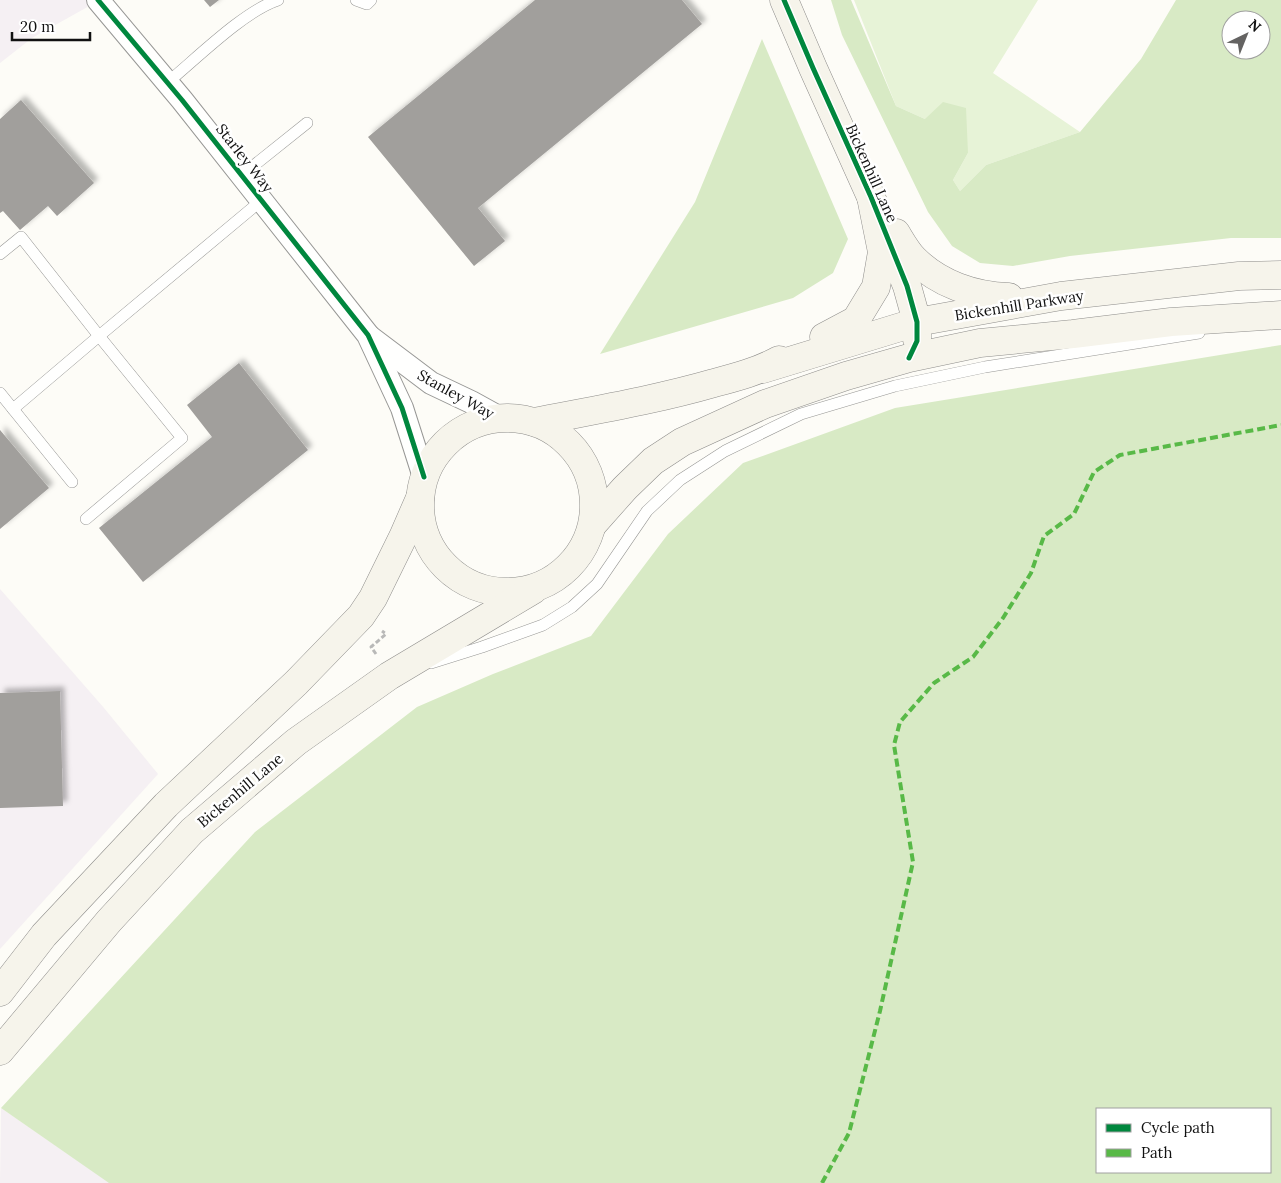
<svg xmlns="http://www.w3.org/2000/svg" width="1281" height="1183" font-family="Lora,serif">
	<defs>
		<filter id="shadow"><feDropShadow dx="4.5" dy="-4.5" stdDeviation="2.5" flood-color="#0004"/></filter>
	</defs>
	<rect width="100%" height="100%" fill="#fdfcf7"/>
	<g fill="#f5f0f3">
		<path d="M0 0H100L32 38 0 63Z"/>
		<path d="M0 589 104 708 158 774 0 949Z"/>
		<path d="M1 1108 110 1183H0Z"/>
	</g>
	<path fill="#e7f3d7" d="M854 0H1038L993 73 1080 132 986 165 960 191 953 180 968 153 925 119 896 106Z"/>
	<g fill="#d8eac5" fill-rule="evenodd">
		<path d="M831 0H851L896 106 925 119 943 102 966 108 968 153 953 180 960 191 986 165 1080 132 1141 59 1176 0H1281V238H1231L1070 256 1013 266 980 263 952 246 928 212 842 35ZM1231 20H1261V50H1231Z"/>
		<path d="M762 39 848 239 833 273 793 298 600 354 695 202Z"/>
		<path d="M1281 345V1183H109L1 1108 255 832 417 707 493 674 591 636 668 534 743 463 895 408ZM1270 1109V1172H1097V1109Z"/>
	</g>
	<g fill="#a19f9c" filter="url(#shadow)">
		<path d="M204 0H219L210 7Z"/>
		<path d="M535 0H682L702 24 478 208 505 241 474 266 368 137Z"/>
		<path d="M21 100 94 183 57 216 48 206 20 230 3 211 0 213V119Z"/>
		<path d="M239 363 308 450 143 582 99 528 212 437 187 405Z"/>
		<path d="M0 430 49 488 0 529Z"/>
		<path d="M60 691 63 806 0 808V693Z"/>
	</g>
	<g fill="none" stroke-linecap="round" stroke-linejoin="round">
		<defs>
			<g id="lane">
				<path d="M356 0 367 4 371 0"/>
				<path d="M168 82C196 59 244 11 278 0"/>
				<path d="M242 175 307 123"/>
				<path d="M0 254 21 237 99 336 182 438 86 519"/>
				<path d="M0 393 72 482"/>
				<path d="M13 409 99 336 262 200"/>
				<path d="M431 663 482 647 543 625 572 607 597 584 647 511 680 480 725 451 801 414 895 386 985 367 1199 333"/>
			</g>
			<g id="street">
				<path d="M98 0 182 100 368 335 402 408 424 477"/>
				<path d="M370 337 431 383 471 402 500 418"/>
			</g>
			<g id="secondary">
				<path d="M784 0 813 68 871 197 907 286 917 322V339"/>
				<path d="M896 233C901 241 907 252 914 259 939 284 974 296 1009 297"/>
				<path d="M824 337 856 320 876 287 882 252 871 197"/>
				<path d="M763 369 917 322 1061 296 1239 276 1281 275"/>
				<circle cx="507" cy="505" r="87"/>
				<path d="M534 422C595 410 655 400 714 383 737 377 759 371 779 360"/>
				<path d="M593 524 625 488 653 461 682 442 765 404 846 376 909 358 980 343 1073 334 1171 322 1281 315"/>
				<path d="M0 992 44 935 166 805 296 683 361 616 373 598 403 537 420 498"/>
				<path d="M0 1051 109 921 192 831 296 742 389 676 533 590"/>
			</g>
		</defs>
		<use href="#lane" stroke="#979795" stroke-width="12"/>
		<use href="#street" stroke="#979795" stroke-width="24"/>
		<use href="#secondary" stroke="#8e8d8b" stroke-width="29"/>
		<path stroke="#b9b9b8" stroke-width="3" stroke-dasharray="5 2.5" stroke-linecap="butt" d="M376 654 371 647 386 634 382 631"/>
		<use href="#lane" stroke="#fffffe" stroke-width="11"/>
		<use href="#street" stroke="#fffffe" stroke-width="22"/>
		<use href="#secondary" stroke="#f6f4eb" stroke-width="28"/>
		<path stroke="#58b947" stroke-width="4" stroke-dasharray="8 4" stroke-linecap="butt" d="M822 1183 849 1133 880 1011 913 862 894 745 900 722 934 683 973 657 1003 618 1031 573 1044 536 1074 514 1094 472 1120 455 1281 425"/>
		<defs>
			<g id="cycleway">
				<path d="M98 0 182 100 368 335 402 408 424 477"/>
				<path d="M784 0 813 68 871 197 907 286 917 322V341L909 358"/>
			</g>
		</defs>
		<use href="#cycleway" stroke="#fff" stroke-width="8"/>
		<use href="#cycleway" stroke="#00873e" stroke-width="5"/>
	</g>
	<g text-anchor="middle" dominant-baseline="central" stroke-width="5" stroke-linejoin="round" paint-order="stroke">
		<g font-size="15" fill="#111" stroke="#fff">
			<text transform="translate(245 158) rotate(52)">Starley Way</text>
			<text transform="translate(872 173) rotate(66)">Bickenhill Lane</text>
			<text transform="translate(1019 305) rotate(-9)">Bickenhill Parkway</text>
			<text transform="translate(456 394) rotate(29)">Stanley Way</text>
			<text transform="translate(240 790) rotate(-40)">Bickenhill Lane</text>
		</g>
	</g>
	<rect x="1096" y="1108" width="175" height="65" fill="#ffffff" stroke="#a0a0a0"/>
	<rect x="1106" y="1124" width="25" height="8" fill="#00873e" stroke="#a0a0a0"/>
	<text x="1141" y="1133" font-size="15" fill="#111111">Cycle path</text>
	<rect x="1106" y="1149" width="25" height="8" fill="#58b947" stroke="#a0a0a0"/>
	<text x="1141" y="1158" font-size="15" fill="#111111">Path</text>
	<g transform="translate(1246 35) rotate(43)"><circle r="24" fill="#ffffff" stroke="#a0a0a0"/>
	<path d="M0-4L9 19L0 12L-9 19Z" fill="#646362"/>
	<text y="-8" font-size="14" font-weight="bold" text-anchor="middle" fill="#111111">N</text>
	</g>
	<path d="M12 32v8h78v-8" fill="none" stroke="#111111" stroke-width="2.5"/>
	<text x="20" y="32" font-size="15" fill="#111111" stroke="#ffffff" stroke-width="4" paint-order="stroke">20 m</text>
</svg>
